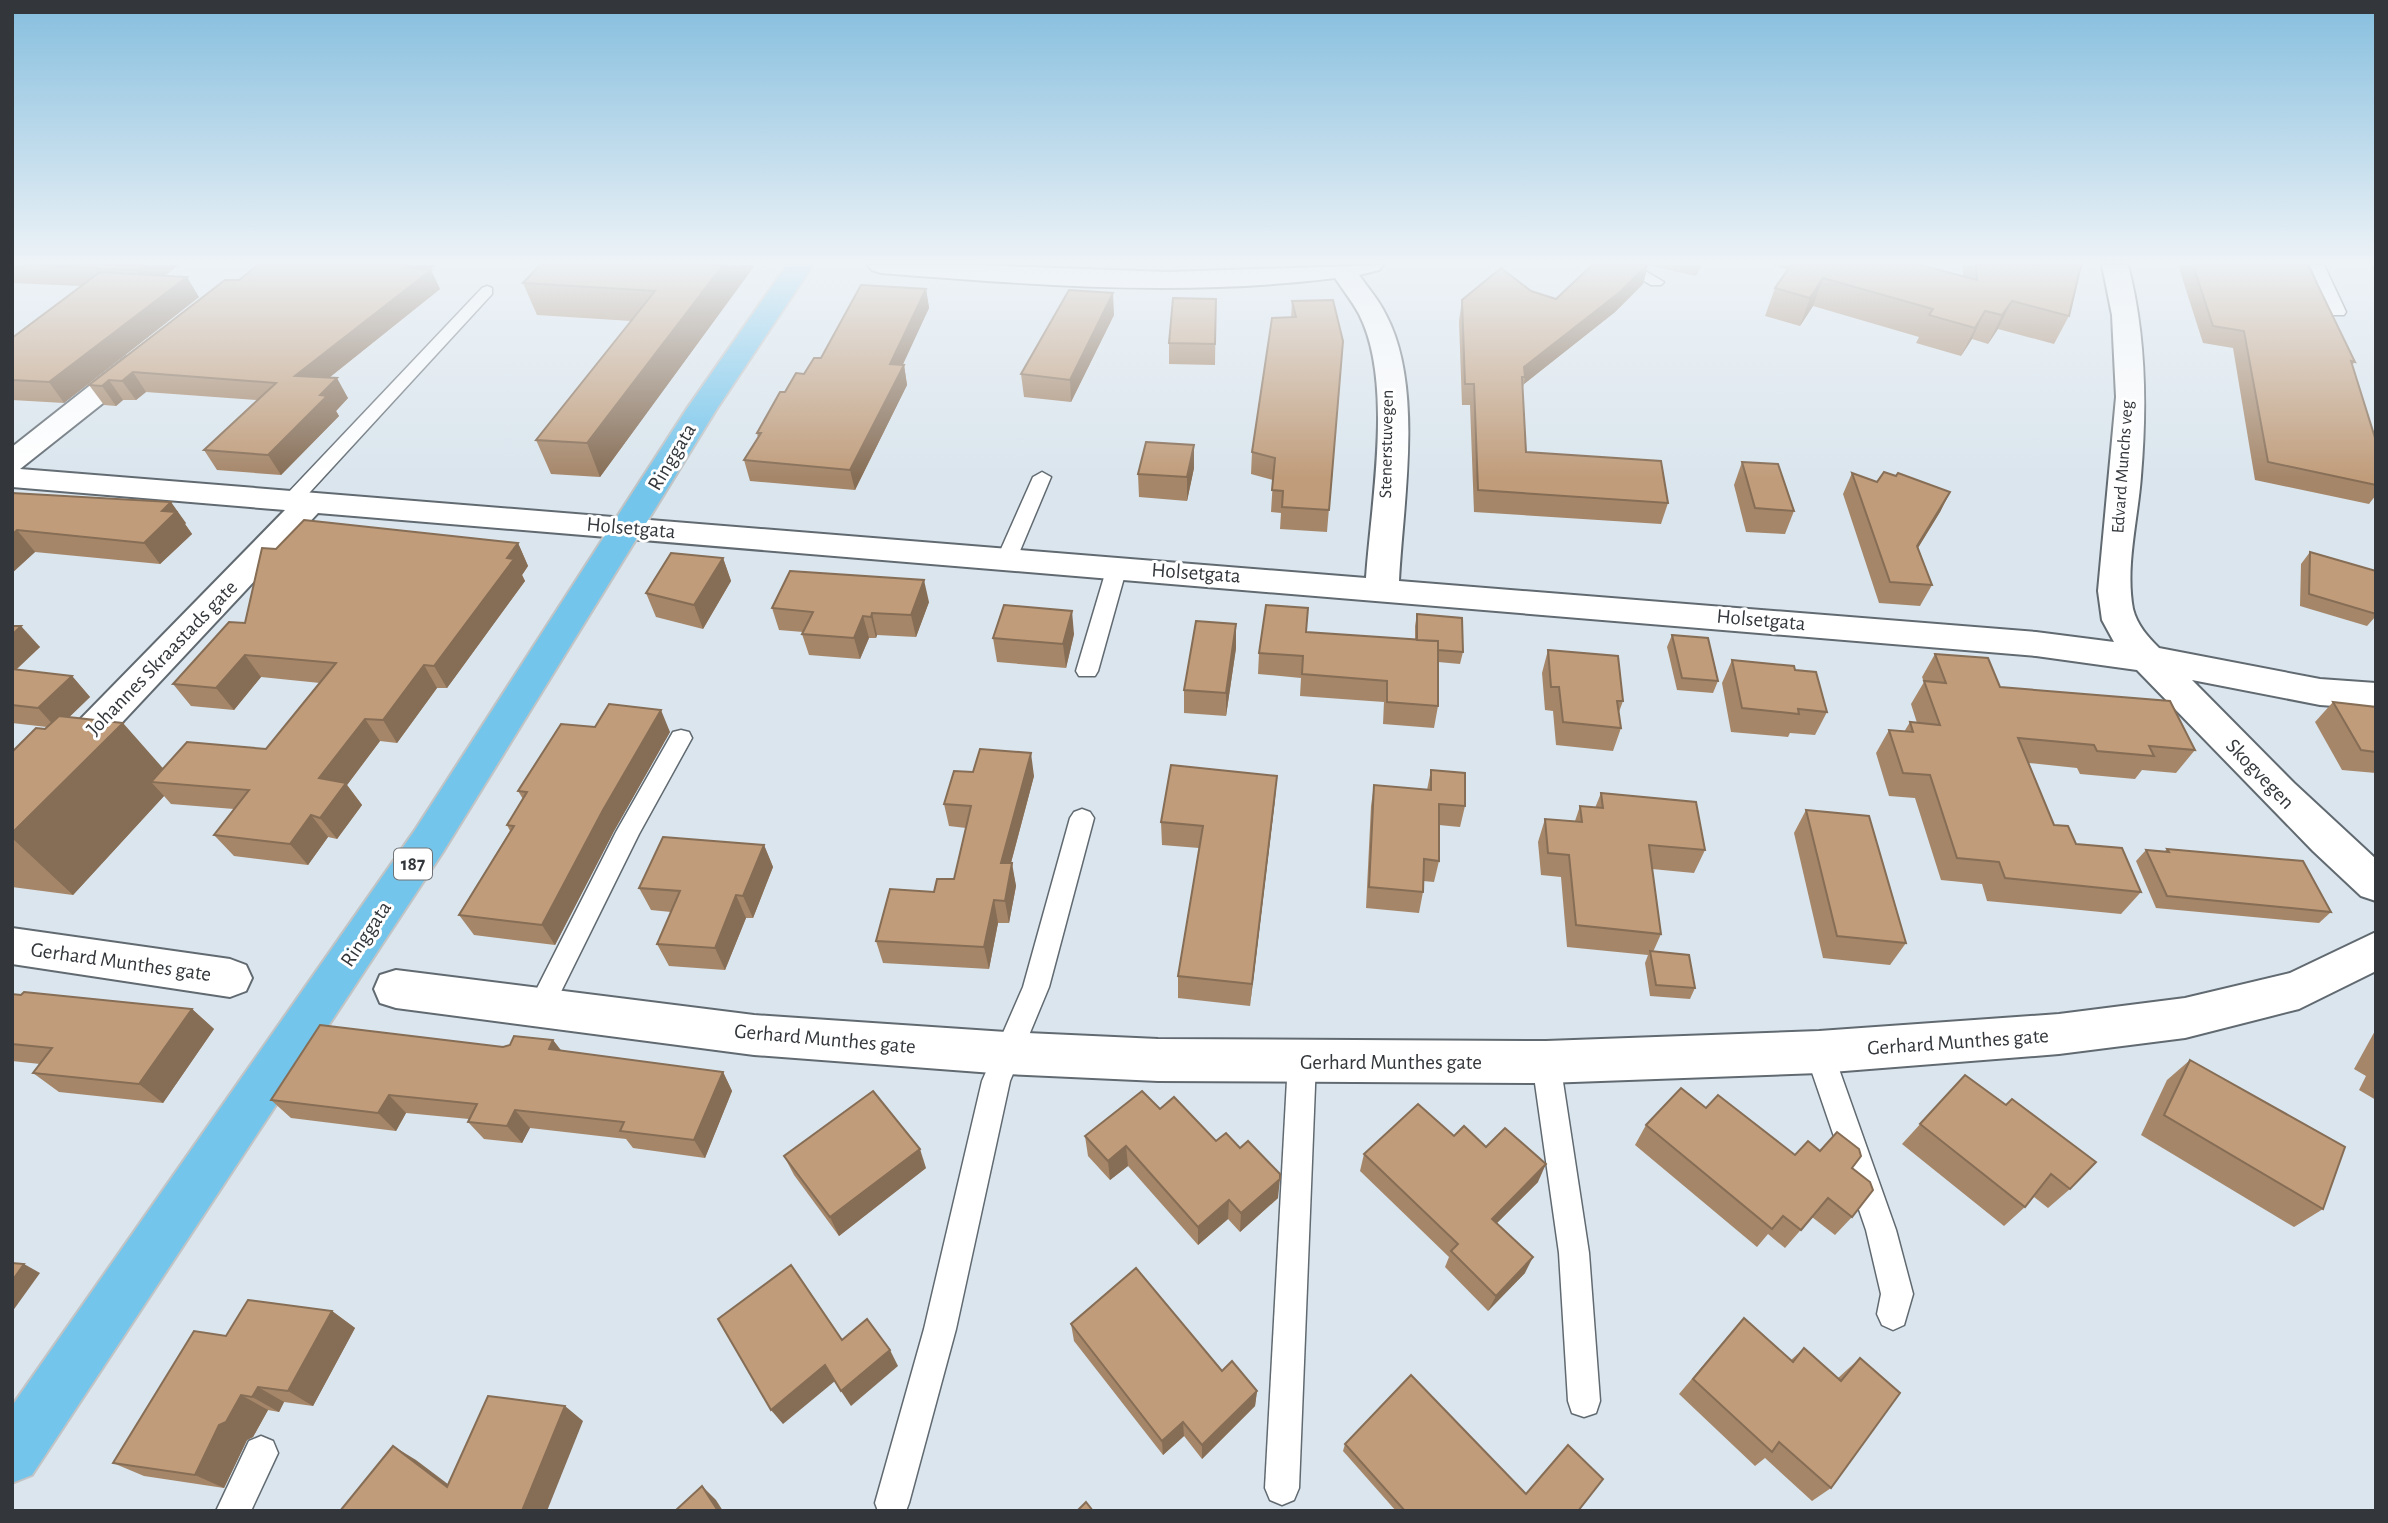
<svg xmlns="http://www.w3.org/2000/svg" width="2388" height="1523" font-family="'Alegreya Sans',sans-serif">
	<rect width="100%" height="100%" fill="#dae5ed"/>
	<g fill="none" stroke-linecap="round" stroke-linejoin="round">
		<defs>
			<g id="lane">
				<path d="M1617 265H1635L1664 282 1661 285H1651Z"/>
				<path d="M2310 265H2324L2346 312 2344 315H2332L2330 312Z"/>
				<path d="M487 286 492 288V294L299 504H285L283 500 285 496 482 288Z"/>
				<path d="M1042 472 1051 477 1017 558 1014 562H1000L997 558 1033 477Z"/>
				<path d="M1117 561 1127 567 1098 671 1095 676H1079L1076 671 1107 567Z"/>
				<path d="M681 730 689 732 692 738 639 834 550 1014 541 1018 532 1014 528 1006 616 832 673 732Z"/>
				<path d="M1082 809 1090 812 1094 818 1049 987 1010 1081 956 1329 909 1503 906 1511H878L875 1503 924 1329 982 1081 1023 987 1070 818 1074 812Z"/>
				<path d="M1819 1040 1829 1043 1833 1052 1896 1230 1913 1294 1904 1325 1893 1330 1882 1325 1877 1314 1881 1294 1866 1230 1805 1052 1809 1043Z"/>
				<path d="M1302 1049 1312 1052 1316 1061 1299 1488 1294 1500 1282 1505 1270 1500 1265 1488 1288 1061 1292 1052Z"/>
				<path d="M1546 1050 1556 1053 1560 1062 1589 1253 1600 1401 1596 1413 1584 1417 1572 1413 1568 1401 1559 1253 1532 1062 1536 1053Z"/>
				<path d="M261 1436 273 1441 278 1453 251 1511H216L249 1441Z"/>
			</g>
			<g id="street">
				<path d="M868 265H976L1168 272 1383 265 1379 270 1359 275C1368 288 1379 300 1386 315 1424 387 1403 501 1399 581L2036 632 2114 642 2102 620 2098 591 2116 397 2112 315 2102 265H2128C2146 334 2147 405 2141 476 2138 519 2125 566 2133 609 2137 625 2148 637 2159 648L2320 679 2376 683V709L2320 705 2192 680 2294 783 2376 859V901L2361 896 2313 851 2137 670 2036 656 318 513 26 825 12 829V789L285 510 12 487V447L126 357 136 355 146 357 150 363 146 369 20 469 1366 578C1371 503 1394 382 1359 314 1352 301 1343 290 1335 278 1184 297 1032 285 881 273L872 270Z"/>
				<path d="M12 928 230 959 246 965 252 978 246 991 230 997 12 964Z"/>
				<path d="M2376 932V971L2299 1009 2185 1038 2059 1054 1819 1073 1546 1083 1158 1081 1006 1074 754 1055 396 1008 380 1003 374 989 380 975 396 970 754 1015 1006 1032 1158 1039 1546 1041 1819 1031 2059 1014 2185 998 2290 973Z"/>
			</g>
			<path id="primary" d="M787 265H813L716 410 443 852 32 1475 12 1483V1406L415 830 686 410Z"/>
		</defs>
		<use href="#lane" stroke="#616a71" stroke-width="3"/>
		<use href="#street" stroke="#616a71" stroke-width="4"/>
		<use href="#primary" stroke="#c2c3c4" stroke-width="4"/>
		<use href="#lane" fill="#fff" fill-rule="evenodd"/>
		<use href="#street" fill="#fff" fill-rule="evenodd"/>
		<use href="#primary" fill="#74c5eb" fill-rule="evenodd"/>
	</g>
	<g fill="#a58669">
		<path d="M12 265H178L165 275 199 297 64 403 12 400V338L81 286 12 283Z"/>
		<path d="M540 265H755L600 477 551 474 536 440 631 321 537 315 523 283Z"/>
		<path d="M1592 265H1702L1696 276 1648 265 1643 284 1615 312 1524 384 1522 390 1526 452 1668 503 1661 524 1474 512 1470 405H1462L1459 321 1462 300 1531 291 1556 299Z"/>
		<path d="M1774 265H1921L1963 276V265H2081L2069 316 2054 344 1998 329 1988 344 1972 339 1961 356 1916 343 1919 337 1813 306 1800 326 1765 316 1775 288 1788 270Z"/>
		<path d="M2178 265H2308L2355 362 2352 365 2376 441V495L2369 504 2255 480 2233 348 2203 343Z"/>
		<path d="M2371 265H2376V278Z"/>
		<path d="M431 270 440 289 329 378 348 398 336 411 339 416 281 475 217 470 204 450 257 400 146 392 136 400H123L116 406 104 405 89 385 239 280Z"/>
		<path d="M926 289 929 308 902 365H904L907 385 855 490 750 481 744 460 758 438 757 433 785 392 821 358Z"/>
		<path d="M1216 299 1215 365 1169 364V343Z"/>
		<path d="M1292 301 1343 341 1327 532 1280 529 1281 513 1271 512 1273 480 1251 474 1252 452 1291 318Z"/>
		<path d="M1114 315 1071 402 1024 397 1021 374Z"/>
		<path d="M1742 462 1794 511 1785 534 1746 532 1734 485Z"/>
		<path d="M1194 468 1187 501 1139 497 1138 474Z"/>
		<path d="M1852 473 1877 482 1896 476 1950 492 1940 512 1918 548 1932 585 1920 606 1879 603 1843 494Z"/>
		<path d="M12 493 186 523 185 524 192 534 160 564 35 552 12 573Z"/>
		<path d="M518 543 528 566 522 575 525 581 447 688H437L397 743 380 741 347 785 362 805 337 839 328 837 308 865 234 856 214 835 234 809 171 804 164 796 73 895 12 887V752L47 727 12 723V626L40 647 16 670 72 676 90 697 69 717 163 768 266 749 320 683 261 677 234 710 191 706 173 684 245 623 276 549Z"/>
		<path d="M2310 552 2376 571V616L2367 626 2300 606 2301 564Z"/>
		<path d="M723 558 731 581 703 629 656 617 646 593Z"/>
		<path d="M929 602 916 637 877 635 876 638H869L860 659 809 655 802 634 803 632 779 630 772 608Z"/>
		<path d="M1417 614 1463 652 1460 664 1438 662V706L1434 728 1383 724 1384 702 1300 696 1301 678 1258 674 1259 653 1306 632 1415 640V626Z"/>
		<path d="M1074 634 1066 668 997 662 993 638Z"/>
		<path d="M1672 635 1718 681 1713 693 1677 690 1667 647Z"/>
		<path d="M1236 648 1226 716 1184 713V690Z"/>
		<path d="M1548 650 1623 701 1619 712 1621 728 1613 751 1556 745 1553 711 1545 710 1542 673Z"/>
		<path d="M1935 654 2000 687 2195 750 2176 773 2142 770 2135 779 2080 774 2077 768 2029 763 2054 825 2076 844 2141 892 2121 914 1987 901 1982 884 1941 880 1915 798 1889 796 1876 753 1889 730 1904 732 1910 722 1917 723 1911 704 1924 682 1922 677Z"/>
		<path d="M1732 660 1795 670 1827 712 1815 735 1790 733 1788 737 1731 732 1722 683Z"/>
		<path d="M2333 702 2376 707V773L2342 770 2315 722Z"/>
		<path d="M595 727 670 732 614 831 555 945 474 935 459 915 510 831 507 825 523 799 518 791Z"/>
		<path d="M1431 770 1465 806 1460 827 1439 825V861L1434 882 1423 881V892L1419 913 1366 908 1371 806 1374 785 1427 790Z"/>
		<path d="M1034 776 1011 863 1016 886 1009 923H998L989 969 883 963 876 941 934 892 954 879 966 828 949 826 944 804Z"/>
		<path d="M1601 793 1705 850 1694 873 1652 869 1661 934 1653 952 1695 988 1690 999 1650 996 1645 963 1648 955 1567 947 1561 877 1541 875 1538 842 1545 819 1575 821 1580 806 1595 808Z"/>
		<path d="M1275 799 1250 1006 1178 998V976L1199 848 1162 845 1161 822Z"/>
		<path d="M1806 810 1906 943 1890 965 1823 958 1794 833Z"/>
		<path d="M764 845 773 867 753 918H746L725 970 669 966 657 944 671 912 651 910 639 888Z"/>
		<path d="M2167 849 2331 912 2319 923 2156 908 2136 861 2146 850 2164 852Z"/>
		<path d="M12 994 192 1009 214 1029 163 1103 59 1092 33 1073 40 1064 12 1061Z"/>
		<path d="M2376 1029V1100L2359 1090 2366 1076 2354 1069Z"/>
		<path d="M553 1040 561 1051 723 1072 732 1091 705 1158 633 1148 626 1139 530 1128 522 1143 484 1139 468 1122 469 1119 406 1113 396 1131 291 1118 271 1100 503 1047Z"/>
		<path d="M2190 1060 2323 1209 2294 1227 2141 1135 2167 1080Z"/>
		<path d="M1965 1075 2070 1189 2048 1208 2034 1197 2025 1207 2004 1226 1902 1144Z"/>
		<path d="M1706 1108 1795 1155 1820 1151 1852 1168V1217L1835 1235 1812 1217 1785 1248 1768 1234 1757 1247 1635 1145 1646 1125Z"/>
		<path d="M1085 1136 1216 1141 1278 1198 1240 1232 1228 1219 1198 1245 1128 1166 1110 1180 1088 1156Z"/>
		<path d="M1454 1136 1486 1147 1538 1182 1497 1223 1525 1273 1488 1311 1445 1267 1449 1257 1360 1171 1364 1154Z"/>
		<path d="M784 1156 926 1168 839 1236 794 1175Z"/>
		<path d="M332 1311 355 1328 313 1406 284 1402 279 1412 268 1410 253 1437 247 1440 224 1488 144 1476 113 1463 226 1336Z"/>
		<path d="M1071 1324 1222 1371 1257 1391 1255 1406 1202 1459 1184 1436 1163 1455 1074 1341Z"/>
		<path d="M1729 1335 1791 1360 1804 1348 1838 1378 1860 1358 1831 1488 1812 1501 1765 1458 1755 1466 1679 1394Z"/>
		<path d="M1345 1444 1526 1494 1578 1511H1396L1343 1451Z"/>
	</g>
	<g fill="#866d55">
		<path d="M142 265H178L148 290 136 270Z"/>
		<path d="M408 265H436L430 270H431L440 289 306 396 295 376Z"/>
		<path d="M723 265H755L600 477 587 443Z"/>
		<path d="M1647 265H1648L1643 284 1615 312 1524 384 1525 377 1524 367Z"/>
		<path d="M187 277 199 297 64 403 49 382Z"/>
		<path d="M1823 278 1813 306 1800 326 1810 298Z"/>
		<path d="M926 289 929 308 894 384 890 364Z"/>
		<path d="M1113 293 1114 315 1071 402 1070 380Z"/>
		<path d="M2012 301 1998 329 1988 344 2002 315Z"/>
		<path d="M1985 311 1972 339 1961 356 1975 328Z"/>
		<path d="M904 365 907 385 855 490 850 470Z"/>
		<path d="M133 372 146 392 136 400 122 381Z"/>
		<path d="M337 378 348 398 336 411 339 416 281 475 268 455 320 395Z"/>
		<path d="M109 380 123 400 116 406 102 386Z"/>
		<path d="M1194 445V468L1187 501V477Z"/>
		<path d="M1950 492 1940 512 1906 567 1917 546Z"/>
		<path d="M171 502 186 523 185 524 192 534 160 564 144 543 162 511Z"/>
		<path d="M17 530 35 552 12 573V535Z"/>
		<path d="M518 543 528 566 522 575 525 581 447 688 434 666Z"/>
		<path d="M723 558 731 581 703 629 694 605Z"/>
		<path d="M924 580 929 602 916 637 911 615Z"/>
		<path d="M1072 611 1074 634 1066 668 1063 644Z"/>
		<path d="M872 613 877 635 876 638 871 617Z"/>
		<path d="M863 616 869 638 860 659 854 638Z"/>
		<path d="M1236 624V648L1226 716V693Z"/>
		<path d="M21 626 40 647 12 673V635Z"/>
		<path d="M245 655 261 677 234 710 216 688Z"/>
		<path d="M424 665 437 688 397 743 383 720Z"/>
		<path d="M72 676 90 697 57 729 38 708Z"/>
		<path d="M661 710 670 732 614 831 555 945 542 925 603 810Z"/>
		<path d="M365 719 380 741 347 785 362 805 337 839 320 818 319 778Z"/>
		<path d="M123 723 176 783 151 782 164 796 73 895 12 838V833Z"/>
		<path d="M1031 753 1034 776 1005 885 1001 863Z"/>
		<path d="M1277 776 1275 799 1250 1006 1252 984Z"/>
		<path d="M311 815 328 837 308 865 290 844Z"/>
		<path d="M764 845 773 867 753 918 743 896Z"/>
		<path d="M1012 863 1016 886 1009 923 1005 901Z"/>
		<path d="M736 895 746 918 725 970 715 948Z"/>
		<path d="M994 900 998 923 989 969 984 947Z"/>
		<path d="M192 1009 214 1029 163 1103 139 1084Z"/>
		<path d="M553 1040 567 1058 549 1049Z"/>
		<path d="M723 1072 732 1091 705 1158 694 1140Z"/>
		<path d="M389 1095 406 1113 396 1131 378 1113Z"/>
		<path d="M515 1110 530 1128 522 1143 507 1126Z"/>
		<path d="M1126 1146 1128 1166 1110 1180 1108 1161Z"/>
		<path d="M920 1149 926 1168 839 1236 830 1217Z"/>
		<path d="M1546 1164 1538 1182 1485 1235 1492 1219Z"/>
		<path d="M1280 1179 1278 1198 1240 1232 1241 1213Z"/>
		<path d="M1229 1200 1228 1219 1198 1245V1227Z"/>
		<path d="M1533 1257 1525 1273 1488 1311 1496 1296Z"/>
		<path d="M24 1264 40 1273 12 1312V1281Z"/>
		<path d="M332 1311 355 1328 313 1406 288 1391Z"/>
		<path d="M890 1350 898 1366 851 1406 841 1391Z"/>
		<path d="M825 1365 835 1381 783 1424 771 1410Z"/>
		<path d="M258 1387 284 1402 279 1412 252 1397Z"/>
		<path d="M1257 1391 1255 1406 1202 1459V1445Z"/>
		<path d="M241 1395 268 1410 253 1437 247 1440 224 1488 195 1475 219 1425Z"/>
		<path d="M565 1406 583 1421 547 1511H522Z"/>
		<path d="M1183 1422 1184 1436 1163 1455 1162 1441Z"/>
		<path d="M393 1446 416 1460 469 1500 447 1487Z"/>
		<path d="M702 1486 716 1500 723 1511H718Z"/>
	</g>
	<g fill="#c09c7a" stroke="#866d55" stroke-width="2">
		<path d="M23 265H142L136 270Z"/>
		<path d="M258 265H408L405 268 431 270 295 376 337 378 320 395 327 396 268 455 204 450 276 383 133 372 122 381 109 380 102 386 89 385 225 280H239Z"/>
		<path d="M540 265H723L587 443 536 440 655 291 523 283Z"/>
		<path d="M1592 265H1647L1620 292 1524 367 1525 377H1522L1526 452 1661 461 1668 503 1478 490 1474 384H1465L1462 300 1501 268 1531 291 1556 299Z"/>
		<path d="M1791 265H1921L1977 280 1976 265H2081L2069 316 2012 301 2002 315 1985 311 1975 328 1929 315 1933 309 1823 278 1810 298 1775 288Z"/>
		<path d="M2193 265H2308L2355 362 2351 361 2376 441V485L2268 462 2244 331 2213 326Z"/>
		<path d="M100 272 187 277 49 382 12 380V338Z"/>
		<path d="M861 285 926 289 890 364 904 365 850 470 744 460 761 433H757L780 392H785L796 373 804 374 814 358H821Z"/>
		<path d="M1069 290 1113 293 1070 380 1021 374Z"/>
		<path d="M1173 298 1216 299 1215 344 1169 343Z"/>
		<path d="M1333 300 1343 341 1329 510 1282 507 1283 491 1272 490 1275 458 1252 452 1272 318 1296 317 1292 301Z"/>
		<path d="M1146 442 1194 445 1187 477 1138 474Z"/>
		<path d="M1742 462 1778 464 1794 511 1755 508Z"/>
		<path d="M1884 472 1896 476 1898 473 1950 492 1917 546 1932 585 1890 582 1852 473 1877 482Z"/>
		<path d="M12 493 171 502 162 511 176 512 144 543 17 530 12 535Z"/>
		<path d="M304 520 518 543 507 558 514 559 434 666 424 665 383 720 365 719 319 778 346 783 320 818 311 815 290 844 214 835 249 790 151 782 187 742 266 749 336 663 245 655 216 688 173 684 229 622 245 623 262 548 276 549Z"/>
		<path d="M2310 552 2376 571V614L2309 594Z"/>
		<path d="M671 553 723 558 694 605 646 593Z"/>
		<path d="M790 571 924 580 911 615 872 613 871 617 863 616 854 638 802 634 813 612 772 608Z"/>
		<path d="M1004 605 1072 611 1063 644 993 638Z"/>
		<path d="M1266 605 1308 608 1306 632 1438 641V706L1387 702V681L1302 674 1303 656 1259 653Z"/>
		<path d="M1417 614 1462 618 1463 652 1438 650V641L1417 640Z"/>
		<path d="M1196 621 1236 624 1226 693 1184 690Z"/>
		<path d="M12 626H21L12 635Z"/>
		<path d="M1672 635 1708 638 1718 681 1682 678Z"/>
		<path d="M1548 650 1618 656 1623 701H1617L1621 728 1563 722 1559 687H1551Z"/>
		<path d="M1935 654 1988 658 2000 687 2170 701 2195 750 2149 746 2154 756 2097 751 2094 745 2018 738 2054 825 2068 826 2076 844 2122 848 2141 892 2005 878 1999 862 1957 858 1930 775 1903 773 1889 730 1913 732 1910 722 1940 725 1924 681 1946 683Z"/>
		<path d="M1732 660 1794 666 1795 670 1816 672 1827 712 1798 709 1799 714 1742 708Z"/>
		<path d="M12 669 72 676 38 708 12 705Z"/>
		<path d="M2333 702 2376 707V752L2361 750Z"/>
		<path d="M609 704 661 710 603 810 542 925 459 915 514 826 507 825 527 792 518 791 561 724 595 727Z"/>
		<path d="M59 716 123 723 12 833V752L36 728 45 729Z"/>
		<path d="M980 749 1031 753 1001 863H1012L1005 901 994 900 984 947 876 941 890 889 934 892 937 879H954L971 806 944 804 954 771 973 772Z"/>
		<path d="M1171 765 1277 776 1252 984 1178 976 1203 826 1161 822Z"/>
		<path d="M1431 770 1465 773V806L1439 804V861L1424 859 1423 892 1369 887 1374 785 1431 790Z"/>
		<path d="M1601 793 1696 802 1705 850 1649 845 1661 934 1576 925 1569 855 1548 853 1545 819 1582 822 1580 806 1603 808Z"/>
		<path d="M1806 810 1869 816 1906 943 1837 936Z"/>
		<path d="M663 837 764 845 743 896 736 895 715 948 657 944 680 891 639 888Z"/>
		<path d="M2167 849 2303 861 2331 912 2167 896 2146 850 2169 852Z"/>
		<path d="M1650 951 1689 955 1695 988 1656 985Z"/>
		<path d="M24 992 192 1009 139 1084 33 1073 52 1048 12 1044V994L21 995Z"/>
		<path d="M320 1025 503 1047 510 1045 514 1036 553 1040 549 1049 723 1072 694 1140 620 1131 624 1122 515 1110 507 1126 468 1122 477 1104 389 1095 378 1113 271 1100Z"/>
		<path d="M2190 1060 2345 1147 2323 1209 2164 1115Z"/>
		<path d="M1965 1075 2006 1105 2012 1099 2096 1162 2070 1189 2051 1174 2025 1207 1920 1124Z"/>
		<path d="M1681 1088 1706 1108 1718 1095 1795 1155 1808 1141 1820 1151 1837 1132 1859 1149 1861 1156 1852 1168 1870 1182 1873 1190 1852 1217 1828 1198 1801 1230 1783 1216 1772 1229 1646 1125Z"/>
		<path d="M873 1091 920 1149 830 1217 784 1156Z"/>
		<path d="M1142 1091 1160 1109 1174 1097 1216 1141 1226 1133 1240 1148 1248 1141 1280 1174V1179L1241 1213 1229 1200 1198 1227 1126 1146 1108 1161 1085 1136Z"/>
		<path d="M1418 1104 1454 1136 1464 1126 1486 1147 1505 1128 1546 1164 1492 1219 1533 1257 1496 1296 1451 1251 1458 1244 1364 1154Z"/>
		<path d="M12 1263 24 1264 12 1281Z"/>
		<path d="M791 1265 842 1340 867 1319 890 1350 841 1391 825 1365 771 1410 718 1319Z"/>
		<path d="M1136 1268 1222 1371 1232 1361 1257 1391 1202 1445 1183 1422 1162 1441 1071 1324Z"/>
		<path d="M248 1300 332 1311 288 1391 258 1387 252 1397 241 1395 226 1422 219 1425 195 1475 113 1463 194 1331 226 1336Z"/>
		<path d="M1744 1318 1793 1362 1804 1348 1841 1381 1860 1358 1900 1393 1831 1488 1779 1442 1772 1452 1693 1379Z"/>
		<path d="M1411 1375 1526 1494 1568 1445 1603 1479 1578 1511H1405L1345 1444Z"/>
		<path d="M488 1396 565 1406 522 1511H340L393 1446 447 1487Z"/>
		<path d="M702 1486 718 1511H675Z"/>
		<path d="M1086 1502 1093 1511H1077Z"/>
	</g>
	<linearGradient id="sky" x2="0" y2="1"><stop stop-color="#85bede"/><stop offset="0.55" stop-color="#eef3f7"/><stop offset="1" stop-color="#eef3f7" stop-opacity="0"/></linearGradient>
	<rect width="2388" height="478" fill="url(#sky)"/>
	<g text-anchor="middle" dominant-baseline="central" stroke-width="6" stroke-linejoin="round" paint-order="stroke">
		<g font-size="18" fill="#33373b" stroke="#fff">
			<text transform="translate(1387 444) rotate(-89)">Stenerstuvegen</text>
			<text transform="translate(2123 467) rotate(-86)">Edvard Munchs veg</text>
		</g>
		<rect fill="#fff" stroke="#707376" stroke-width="2" x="394" y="848.5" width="38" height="31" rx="5"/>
		<g font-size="19" font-weight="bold" fill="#33373b">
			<text x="413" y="864">187</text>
		</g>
		<g font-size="21" fill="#33373b" stroke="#fff">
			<text transform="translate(672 457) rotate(-59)">Ringgata</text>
			<text transform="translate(631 528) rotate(5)">Holsetgata</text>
			<text transform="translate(1196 573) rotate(4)">Holsetgata</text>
			<text transform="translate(1761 620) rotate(5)">Holsetgata</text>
			<text transform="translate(162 658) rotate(-46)">Johannes Skraastads gate</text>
			<text transform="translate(2260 774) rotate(46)">Skogvegen</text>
			<text transform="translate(366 934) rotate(-56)">Ringgata</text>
			<text transform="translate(121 962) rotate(8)">Gerhard Munthes gate</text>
			<text transform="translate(825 1039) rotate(5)">Gerhard Munthes gate</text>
			<text transform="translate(1958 1042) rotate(-4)">Gerhard Munthes gate</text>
			<text x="1391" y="1062">Gerhard Munthes gate</text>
		</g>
	</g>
	<rect width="2388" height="1523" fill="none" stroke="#33373b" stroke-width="28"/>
</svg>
